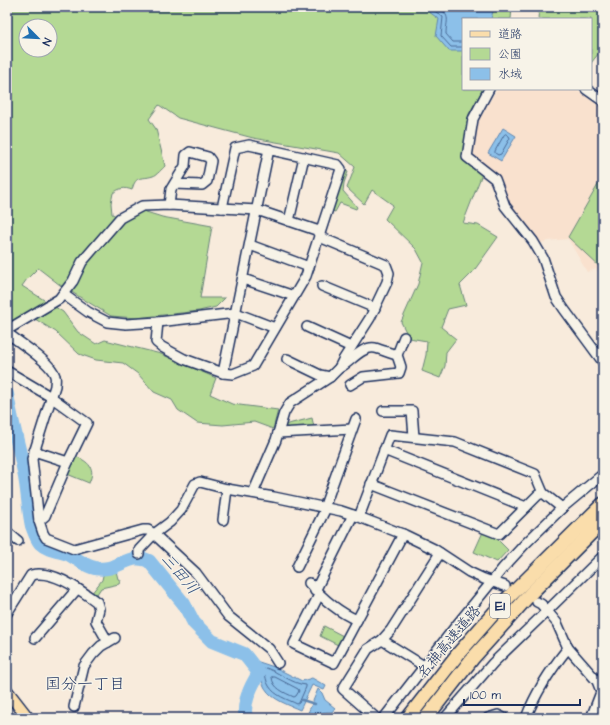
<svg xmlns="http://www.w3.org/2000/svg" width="610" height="725" font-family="'Architects Daughter','Klee One',sans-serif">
	<rect width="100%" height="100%" fill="#f8ebdc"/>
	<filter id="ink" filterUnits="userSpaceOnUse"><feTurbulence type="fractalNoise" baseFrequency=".025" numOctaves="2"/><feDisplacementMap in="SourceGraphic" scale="8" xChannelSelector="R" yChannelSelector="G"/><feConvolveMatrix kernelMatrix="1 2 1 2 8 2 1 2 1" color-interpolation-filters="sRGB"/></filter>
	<g filter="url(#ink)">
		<path fill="#f9e1ce" d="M497 89H575L603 108V275L596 269 587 272 568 239 548 241 538 244 512 213 496 177 471 157 478 122Z"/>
		<g fill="#b4d994" stroke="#688479" fill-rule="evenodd">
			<path d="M7 7H512L511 19H463V89H483L469 114 463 160 482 174 463 223 478 225 498 237 473 272 460 285 466 305 448 309 441 327 456 339 446 352 445 366 440 378 422 371 426 355 427 341 409 338 401 322 418 284 423 262 416 249 385 219 393 205 372 190 364 204 347 188 355 167 339 153 253 138 178 118 159 105 149 119 156 129 165 166C162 169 157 175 153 176 141 180 136 174 132 190 124 187 120 188 113 193L111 203 112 214 126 220 143 211 162 217 212 226 200 298H225L216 307 199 311 136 318 111 316 60 285 38 268 27 279 22 286 63 312 78 332 96 344 105 340 161 354 216 378 210 394 232 404 278 410 273 429 254 422 223 425 197 423 178 410 172 400 154 392 138 374 123 363 96 360 79 354 56 332 35 319 24 314 7 325ZM26 26H50V50H26Z"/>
			<path d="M539 7H603V48L591 63V19H538Z"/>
			<path d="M342 169 348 172 344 183 343 191 357 207 356 209 340 203 335 212 329 210Z"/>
			<path d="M603 176V270L568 237Z"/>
			<path d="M312 418 314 427 287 428 284 425Z"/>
			<path d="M75 456C89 462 96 468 89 483L67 474Z"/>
			<path d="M483 532 496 538 508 550 497 562 474 552Z"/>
			<path d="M104 571H116L118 579 121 580 119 584 101 588 95 597 91 594 102 580Z"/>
			<path d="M324 626 345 637 340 646 320 636Z"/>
		</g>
		<g fill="#8cc0e9" stroke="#5f86b1">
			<path d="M422 7H494L491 19H463V51H449L436 36 439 19Z"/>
			<path d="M503 128 516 136 501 161 488 153Z"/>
			<path d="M256 661 274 667 302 681 312 678 326 686 324 690 312 685 300 710C289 705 272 700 265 688 260 679 262 674 254 665Z"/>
			<path d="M318 689 322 693 325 700 335 708 332 712C323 711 316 716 308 713Z"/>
		</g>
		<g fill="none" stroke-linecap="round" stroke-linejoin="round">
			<g stroke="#486996" stroke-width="1">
				<path d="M429 7 443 17 441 36 451 47H463"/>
				<path d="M438 7C452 17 446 20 446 34L453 42H463"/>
				<path d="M506 134 509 136 510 138 501 154 498 155 495 153V151L504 135Z"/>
				<path d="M266 668C279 672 292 684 306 685V687L299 703 297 704C287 699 275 696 269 686 266 682 266 675 264 671Z"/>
				<path d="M272 677H275L298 689 299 691 296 696 294 697C285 693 272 688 272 677Z"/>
			</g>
			<g stroke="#5f86b1" stroke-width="2.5">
				<path d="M244 654 258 665"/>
				<path d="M302 700 315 704"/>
			</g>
			<path stroke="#8cc0e9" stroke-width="14" d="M7 394C11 420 19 446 24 472 28 490 28 508 32 526 34 531 36 538 40 543 47 550 59 551 68 554 77 558 84 566 95 568 118 573 129 551 149 561L184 604 194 623 212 641 244 654 259 673C251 686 242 703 246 718"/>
			<defs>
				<g id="minor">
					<path d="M489 89 473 119 467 157 495 179 505 206 533 241 543 258 556 297 564 309 603 362"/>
					<path d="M586 89 603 101"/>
					<path d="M169 205 171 189 185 166 186 155 190 152 208 157 211 161 207 181 202 185 174 184"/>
					<path d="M289 221 304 157"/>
					<path d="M250 245 309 267"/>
					<path d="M243 279 294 296"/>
					<path d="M322 286 375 308"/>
					<path d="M63 294 88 312 107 322 126 324 158 322 236 313 275 328"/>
					<path d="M158 322 156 342 162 347 184 359 223 373 233 374 253 366 306 276 341 169 338 165 249 145 235 148 222 208"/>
					<path d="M307 327 351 347"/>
					<path d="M7 330 59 299 73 281 82 262 120 218 142 206 169 205 257 210 316 230 322 238 386 265 389 273 387 282 370 318 343 360 339 368 330 377 290 403 284 413 276 440 253 493"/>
					<path d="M7 333C19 342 52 363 55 376 56 379 55 383 55 386L32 459 39 521 43 533 46 538 74 549 143 530H148L154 534 196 573 228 616 269 649 278 663"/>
					<path d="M287 359 320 375 330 377"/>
					<path d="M339 368C350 363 361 346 375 348 382 350 390 353 397 355"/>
					<path d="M7 371 51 397 87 423 68 462 45 516 39 521"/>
					<path d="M223 373 269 149"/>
					<path d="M350 385 363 377 399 373 401 367 397 355 404 337"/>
					<path d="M383 411H412L414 437"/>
					<path d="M278 433 352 429"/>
					<path d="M384 450 526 507"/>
					<path d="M34 451 68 462"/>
					<path d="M371 484 499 534 538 495 543 493"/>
					<path d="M324 508 356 419"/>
					<path d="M359 517 390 435 455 442 535 474 543 493 562 508"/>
					<path d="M223 520 227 489"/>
					<path d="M7 532 18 541"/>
					<path d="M139 554V550L154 534 170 522 181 510 195 484 200 482 227 489 274 497 341 511 359 517 405 535 434 549 469 572 484 579 505 586"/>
					<path d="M297 567 326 508"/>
					<path d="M309 583C323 599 338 612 357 620"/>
					<path d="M315 591 353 515"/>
					<path d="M319 595 294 644 334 663 403 534"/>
					<path d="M537 602 541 604 547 611 603 556"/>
					<path d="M7 613 31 575C53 569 80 590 97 602L99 609 96 621 108 642"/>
					<path d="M35 638 77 589"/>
					<path d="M382 640 424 666"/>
					<path d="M74 707 84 666 93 654 101 646 115 638"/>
					<path d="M376 718 343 689 368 649 382 640 391 630 440 553"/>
					<path d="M384 718 455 627 503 568 525 544 562 508 603 474"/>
					<path d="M445 718 493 663 547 611 557 623 568 648 597 681 601 691"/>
					<path d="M488 718 498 715 504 718"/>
					<path d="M526 718C535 694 552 668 568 648"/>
					<path d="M591 718 603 687"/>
				</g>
				<path id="major" d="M7 691 28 718"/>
				<g id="highway">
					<path d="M408 718 458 654 502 604 603 504"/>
					<path d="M426 718 472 659 532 592 603 521"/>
				</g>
			</defs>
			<use href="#minor" stroke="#1b2f5e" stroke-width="12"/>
			<use href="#major" stroke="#1b2f5e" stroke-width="14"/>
			<use href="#highway" stroke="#1b2f5e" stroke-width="16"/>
			<use href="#minor" stroke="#f7f3e8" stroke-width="9"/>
			<use href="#major" stroke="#faddab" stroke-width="11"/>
			<use href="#highway" stroke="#faddab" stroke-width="13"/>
		</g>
	</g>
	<g text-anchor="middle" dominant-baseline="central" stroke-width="3" stroke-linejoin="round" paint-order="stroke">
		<rect fill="#f7f3e8" stroke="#5d6a87" stroke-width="1" x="490" y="594" width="20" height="24" rx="3"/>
		<g font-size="14" font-weight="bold" fill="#1b2f5e">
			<text x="500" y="606">E1</text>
		</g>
		<g font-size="15" fill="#1b2f5e" stroke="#f7f3e8">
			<text transform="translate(449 642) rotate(-50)">名神高速道路</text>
		</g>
		<g font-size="16" font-style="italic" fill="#375381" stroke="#f7f3e8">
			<text transform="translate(180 574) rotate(50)">三田川</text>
		</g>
		<g font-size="16" fill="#1b2f5e" stroke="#f7f3e8">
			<text x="85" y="684">国分一丁目</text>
		</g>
	</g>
	<rect width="610" height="725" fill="none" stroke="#f7f3e8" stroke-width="24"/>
	<rect x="12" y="12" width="586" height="701" fill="none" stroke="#1b2f5e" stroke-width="1.5" filter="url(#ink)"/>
	<rect x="462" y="18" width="130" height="72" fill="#f7f3e8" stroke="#9fa5b1"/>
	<rect x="470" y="31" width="20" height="6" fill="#faddab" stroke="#9fa5b1"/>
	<text x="498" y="38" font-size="12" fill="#1b2f5e">道路</text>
	<rect x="470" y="48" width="20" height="12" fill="#b4d994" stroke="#9fa5b1"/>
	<text x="498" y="58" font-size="12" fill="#1b2f5e">公園</text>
	<rect x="470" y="68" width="20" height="12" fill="#8cc0e9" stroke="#9fa5b1"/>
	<text x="498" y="78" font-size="12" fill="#1b2f5e">水域</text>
	<g transform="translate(38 38) rotate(114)"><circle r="19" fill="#f7f3e8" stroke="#9fa5b1"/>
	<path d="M0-3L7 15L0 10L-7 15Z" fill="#1f6fb2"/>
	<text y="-6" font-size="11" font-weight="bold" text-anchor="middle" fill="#1b2f5e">N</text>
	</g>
	<path d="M464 699v6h116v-6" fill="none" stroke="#1b2f5e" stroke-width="2"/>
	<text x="470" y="699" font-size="12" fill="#1b2f5e" stroke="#f7f3e8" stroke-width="3" paint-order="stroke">100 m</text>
</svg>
